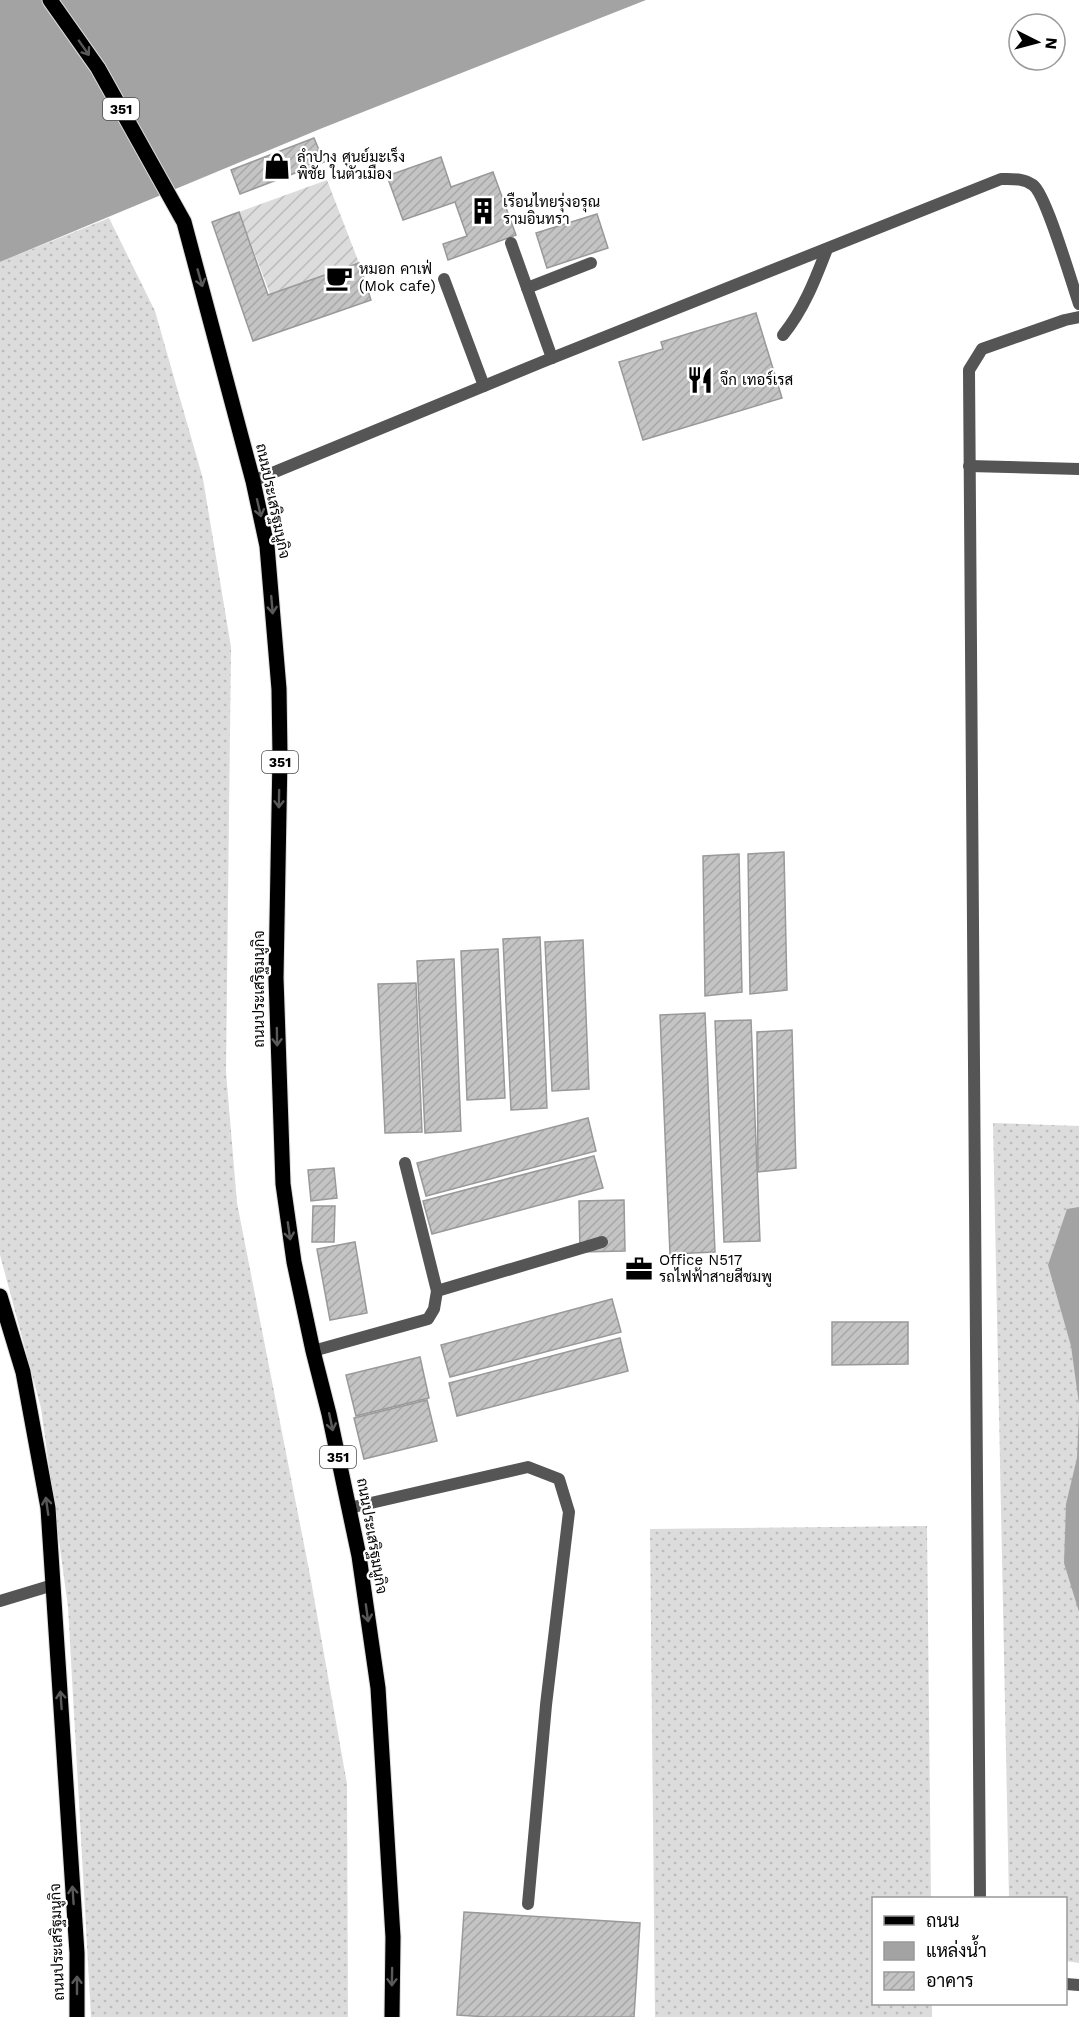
<svg xmlns="http://www.w3.org/2000/svg" width="1079" height="2017" font-family="'Work Sans',Sarabun,sans-serif">
	<defs>
		<pattern id="grass-dots" width="8" height="8" patternUnits="userSpaceOnUse" patternTransform="scale(1.5)"><rect width="8" height="8" fill="#dcdcdc"/><path d="M2 2h.1M6 6h.1" fill="none" stroke="#bbb" stroke-width="1.8" stroke-linecap="round"/></pattern>
		<pattern id="garden-furrows" width="10" height="10" patternUnits="userSpaceOnUse" patternTransform="scale(1.5)"><rect width="10" height="10" fill="#dcdcdc"/><path d="M-1 1l2-2M0 10L10 0M9 11l2-2" fill="none" stroke="#bbb"/></pattern>
		<pattern id="building-hatch" width="6" height="6" patternUnits="userSpaceOnUse" patternTransform="scale(1.5)"><rect width="6" height="6" fill="#c4c4c4"/><path d="M-1 1l2-2M0 6l6-6M5 7l2-2" fill="none" stroke="#a7a7a7"/></pattern>
	</defs>
	<rect width="100%" height="100%" fill="#fff"/>
	<g fill="url(#grass-dots)">
		<path d="M109 218 155 311 203 479 231 647 226 1072 237 1203 310 1575 347 1784 348 2017H91L68 1607 41 1408 0 1255V262Z"/>
		<path d="M993 1123 1079 1126V1963L1066 1961V1898H1009Z"/>
		<path d="M927 1526 931 1898H874V2004H932V2017H655L650 1529Z"/>
	</g>
	<path fill="url(#garden-furrows)" d="M327 180 359 263 270 294 239 212Z"/>
	<g fill="#a3a3a3">
		<path d="M0 0H646L320 129 0 262Z"/>
		<path d="M1079 1207V1404L1071 1346 1048 1265 1067 1209Z"/>
		<path d="M1079 1410V1612L1064 1563 1066 1504 1077 1458Z"/>
	</g>
	<g fill="url(#building-hatch)" stroke="#999" stroke-width="1.5">
		<path d="M314 138 324 162 240 194 231 170Z"/>
		<path d="M441 157 451 187 493 172 516 235 448 260 443 244 467 236 455 202 403 220 387 176Z"/>
		<path d="M239 212 268 295 359 263 371 300 253 341 212 222Z"/>
		<path d="M597 214 608 248 547 268 536 233Z"/>
		<path d="M756 313 782 398 643 440 619 362 663 349 661 342Z"/>
		<path d="M784 852 787 990 750 994 748 854Z"/>
		<path d="M739 854 742 992 705 996 703 856Z"/>
		<path d="M540 937 547 1108 511 1110 503 939Z"/>
		<path d="M583 940 589 1089 552 1091 545 942Z"/>
		<path d="M498 949 505 1098 467 1100 461 951Z"/>
		<path d="M454 959 461 1131 425 1133 417 961Z"/>
		<path d="M416 983 422 1132 385 1133 378 984Z"/>
		<path d="M705 1013 715 1252 670 1254 660 1015Z"/>
		<path d="M751 1020 760 1241 724 1242 715 1021Z"/>
		<path d="M792 1030 796 1168 758 1172 757 1032Z"/>
		<path d="M588 1118 596 1151 426 1196 417 1163Z"/>
		<path d="M594 1156 603 1188 432 1234 423 1201Z"/>
		<path d="M334 1168 337 1198 311 1201 308 1170Z"/>
		<path d="M624 1200 625 1251 580 1252 579 1201Z"/>
		<path d="M313 1206H335L334 1242H312Z"/>
		<path d="M355 1242 367 1313 330 1320 317 1249Z"/>
		<path d="M612 1299 621 1332 450 1377 441 1345Z"/>
		<path d="M832 1322H908V1364L832 1365Z"/>
		<path d="M620 1338 628 1371 457 1416 449 1383Z"/>
		<path d="M420 1357 429 1398 356 1416 346 1375Z"/>
		<path d="M427 1400 437 1441 364 1459 354 1418Z"/>
		<path d="M464 1912 640 1923 634 2017H487L457 2015Z"/>
	</g>
	<g fill="none" stroke-linecap="round" stroke-linejoin="round">
		<defs>
			<g id="primary">
				<path d="M50 0 98 68 184 222 253 481 267 546 279 689 280 756 276 978 283 1184 294 1262 313 1351 329 1414 359 1556 378 1688 393 1937 392 2017"/>
				<path d="M0 1296 23 1372 48 1508 77 1953V2017"/>
			</g>
		</defs>
		<use href="#primary" stroke="#dbdbdb" stroke-width="17"/>
		<g stroke="#555" stroke-width="12">
			<path d="M511 243 552 358"/>
			<path d="M444 279 484 386"/>
			<path d="M527 288 591 263"/>
			<path d="M783 335C804 309 815 280 827 249"/>
			<path d="M969 466 1079 469"/>
			<path d="M405 1163 437 1291"/>
			<path d="M313 1351 428 1319 434 1309 437 1291 602 1242"/>
			<path d="M349 1508 528 1467 559 1479 569 1512 546 1705 528 1904"/>
		</g>
		<g stroke="#555" stroke-width="12">
			<path d="M253 481 542 362 1001 179C1013 179 1023 178 1033 185 1046 194 1072 284 1079 304"/>
			<path d="M0 1601 53 1585"/>
			<path d="M980 1898 969 370 982 349 1065 320 1079 317"/>
			<path d="M1066 1984 1079 1985"/>
		</g>
		<use href="#primary" stroke="#000" stroke-width="15"/>
	</g>
	<defs><path id="oneway-shaft" d="M-6 0H5M1.5-3L5.5 0L1.5 3" fill="none" stroke-width="1.6" stroke-linecap="round" stroke-linejoin="round" transform="scale(1.5)"/></defs>
	<g stroke="#595959">
		<use href="#oneway-shaft" transform="translate(84 48) rotate(55)"/>
		<use href="#oneway-shaft" transform="translate(200 278) rotate(74)"/>
		<use href="#oneway-shaft" transform="translate(259 508) rotate(77)"/>
		<use href="#oneway-shaft" transform="translate(272 605) rotate(85)"/>
		<use href="#oneway-shaft" transform="translate(279 799) rotate(91)"/>
		<use href="#oneway-shaft" transform="translate(277 1037) rotate(89)"/>
		<use href="#oneway-shaft" transform="translate(289 1231) rotate(82)"/>
		<use href="#oneway-shaft" transform="translate(331 1422) rotate(78)"/>
		<use href="#oneway-shaft" transform="translate(47 1506) rotate(-98)"/>
		<use href="#oneway-shaft" transform="translate(367 1613) rotate(82)"/>
		<use href="#oneway-shaft" transform="translate(61 1700) rotate(-94)"/>
		<use href="#oneway-shaft" transform="translate(73 1895) rotate(-94)"/>
		<use href="#oneway-shaft" transform="translate(392 1977) rotate(91)"/>
		<use href="#oneway-shaft" transform="translate(77 1985) rotate(-90)"/>
	</g>
	<defs>
		<symbol id="shop-bare" viewBox="-9 -9 18 18"><path d="M-5-2.5h2.3a2.7 3.5 0 0 1 5.4 0H5L5.5 6h-11ZM-1.5-2.5h3a1.5 2.3 0 0 0-3 0Z" fill="#000" stroke="#fff" stroke-width="2.5" paint-order="stroke"/></symbol>
		<symbol id="building-bare" viewBox="-9 -9 18 18"><path d="M-4-6H4V6H1V3H-1V6H-4ZM-2.5-4.3h1.7v1.8h-1.7ZM.8-4.3h1.7v1.8H.8ZM-2.5-1h1.7V.8h-1.7ZM.8-1h1.7V.8H.8Z" fill="#000" stroke="#fff" stroke-width="2.5" paint-order="stroke"/></symbol>
		<symbol id="cafe-bare" viewBox="-9 -9 18 18"><path d="M-5.5-4.5H6V0H3Q3 3.5 0 3.5H-2.5Q-5.5 3.5-5.5 0ZM3-3.2v2h1.7v-2ZM-6 4.5H4V6H-6Z" fill="#000" stroke="#fff" stroke-width="2.5" paint-order="stroke"/></symbol>
		<symbol id="restaurant-bare" viewBox="-9 -9 18 18"><path d="M-5-6h1v4h1v-4h1v4h1v-4h1v5L-1.5 .5V6h-2V.5L-5-1ZM5-6V6H3V1.5H1.5Q1.5-4 5-6Z" fill="#000" stroke="#fff" stroke-width="2.5" paint-order="stroke"/></symbol>
		<symbol id="office-bare" viewBox="-9 -9 18 18"><path d="M-6-3h4V-5.5h4V-3h4V5H-6ZM-1-4.5V-3h2v-1.5ZM-6 0V1H6V0Z" fill="#000" stroke="#fff" stroke-width="2.5" paint-order="stroke"/></symbol>
	</defs>
	<g fill-rule="evenodd">
		<use href="#shop-bare" x="258" y="147" width="38" height="38"/>
		<use href="#building-bare" x="464" y="192" width="38" height="38"/>
		<use href="#cafe-bare" x="320" y="259" width="38" height="38"/>
		<use href="#restaurant-bare" x="681" y="361" width="38" height="38"/>
		<use href="#office-bare" x="620" y="1250" width="38" height="38"/>
	</g>
	<g text-anchor="middle" dominant-baseline="central" stroke-width="4.5" stroke-linejoin="round" paint-order="stroke">
		<g fill="#fff" stroke="#4c4c4c" stroke-width="1.5">
			<rect x="103" y="98" width="36" height="22" rx="4.5"/>
			<rect x="262" y="751" width="36" height="22" rx="4.5"/>
			<rect x="320" y="1446" width="36" height="22" rx="4.5"/>
		</g>
		<g font-size="14" font-weight="bold" fill="#000">
			<text x="121" y="109">351</text>
			<text x="280" y="762">351</text>
			<text x="338" y="1457">351</text>
		</g>
		<g font-size="15" fill="#000" stroke="#fff" text-anchor="start">
			<text x="297" y="157">ลำปาง ศูนย์มะเร็ง<tspan x="297" dy="17">พิชัย ในตัวเมือง</tspan></text>
			<text x="503" y="202">เรือนไทยรุ่งอรุณ<tspan x="503" dy="17">รามอินทรา</tspan></text>
			<text x="359" y="269">หมอก คาเฟ่<tspan x="359" dy="17">(Mok cafe)</tspan></text>
			<text x="720" y="380">จึก เทอร์เรส</text>
			<text x="659" y="1260">Office N517<tspan x="659" dy="17">รถไฟฟ้าสายสีชมพู</tspan></text>
		</g>
		<g font-size="15" fill="#000" stroke="#fff">
			<text transform="translate(273 501) rotate(78)">ถนนประเสริฐมนูกิจ</text>
			<text transform="translate(259 989) rotate(-90)">ถนนประเสริฐมนูกิจ</text>
			<text transform="translate(372 1536) rotate(80)">ถนนประเสริฐมนูกิจ</text>
			<text transform="translate(57 1942) rotate(-92)">ถนนประเสริฐมนูกิจ</text>
		</g>
	</g>
	<rect x="872" y="1897" width="195" height="108" fill="#ffffff" stroke="#999999" stroke-width="1.5"/>
	<rect x="884" y="1916" width="30" height="9" fill="#000000" stroke="#999999" stroke-width="1.5"/>
	<text x="926" y="1927" font-size="18" fill="#000000">ถนน</text>
	<rect x="884" y="1942" width="30" height="18" fill="#a3a3a3" stroke="#999999" stroke-width="1.5"/>
	<text x="926" y="1957" font-size="18" fill="#000000">แหล่งน้ำ</text>
	<rect x="884" y="1972" width="30" height="18" fill="url(#building-hatch)" stroke="#999999" stroke-width="1.5"/>
	<text x="926" y="1987" font-size="18" fill="#000000">อาคาร</text>
	<g transform="translate(1037 42) rotate(96)"><circle r="28" fill="#ffffff" stroke="#999999" stroke-width="1.5"/>
	<path d="M0-4.5L10 22L0 15L-10 22Z" fill="#000000"/>
	<text y="-9" font-size="16" font-weight="bold" text-anchor="middle" fill="#000000">N</text>
	</g>
</svg>
